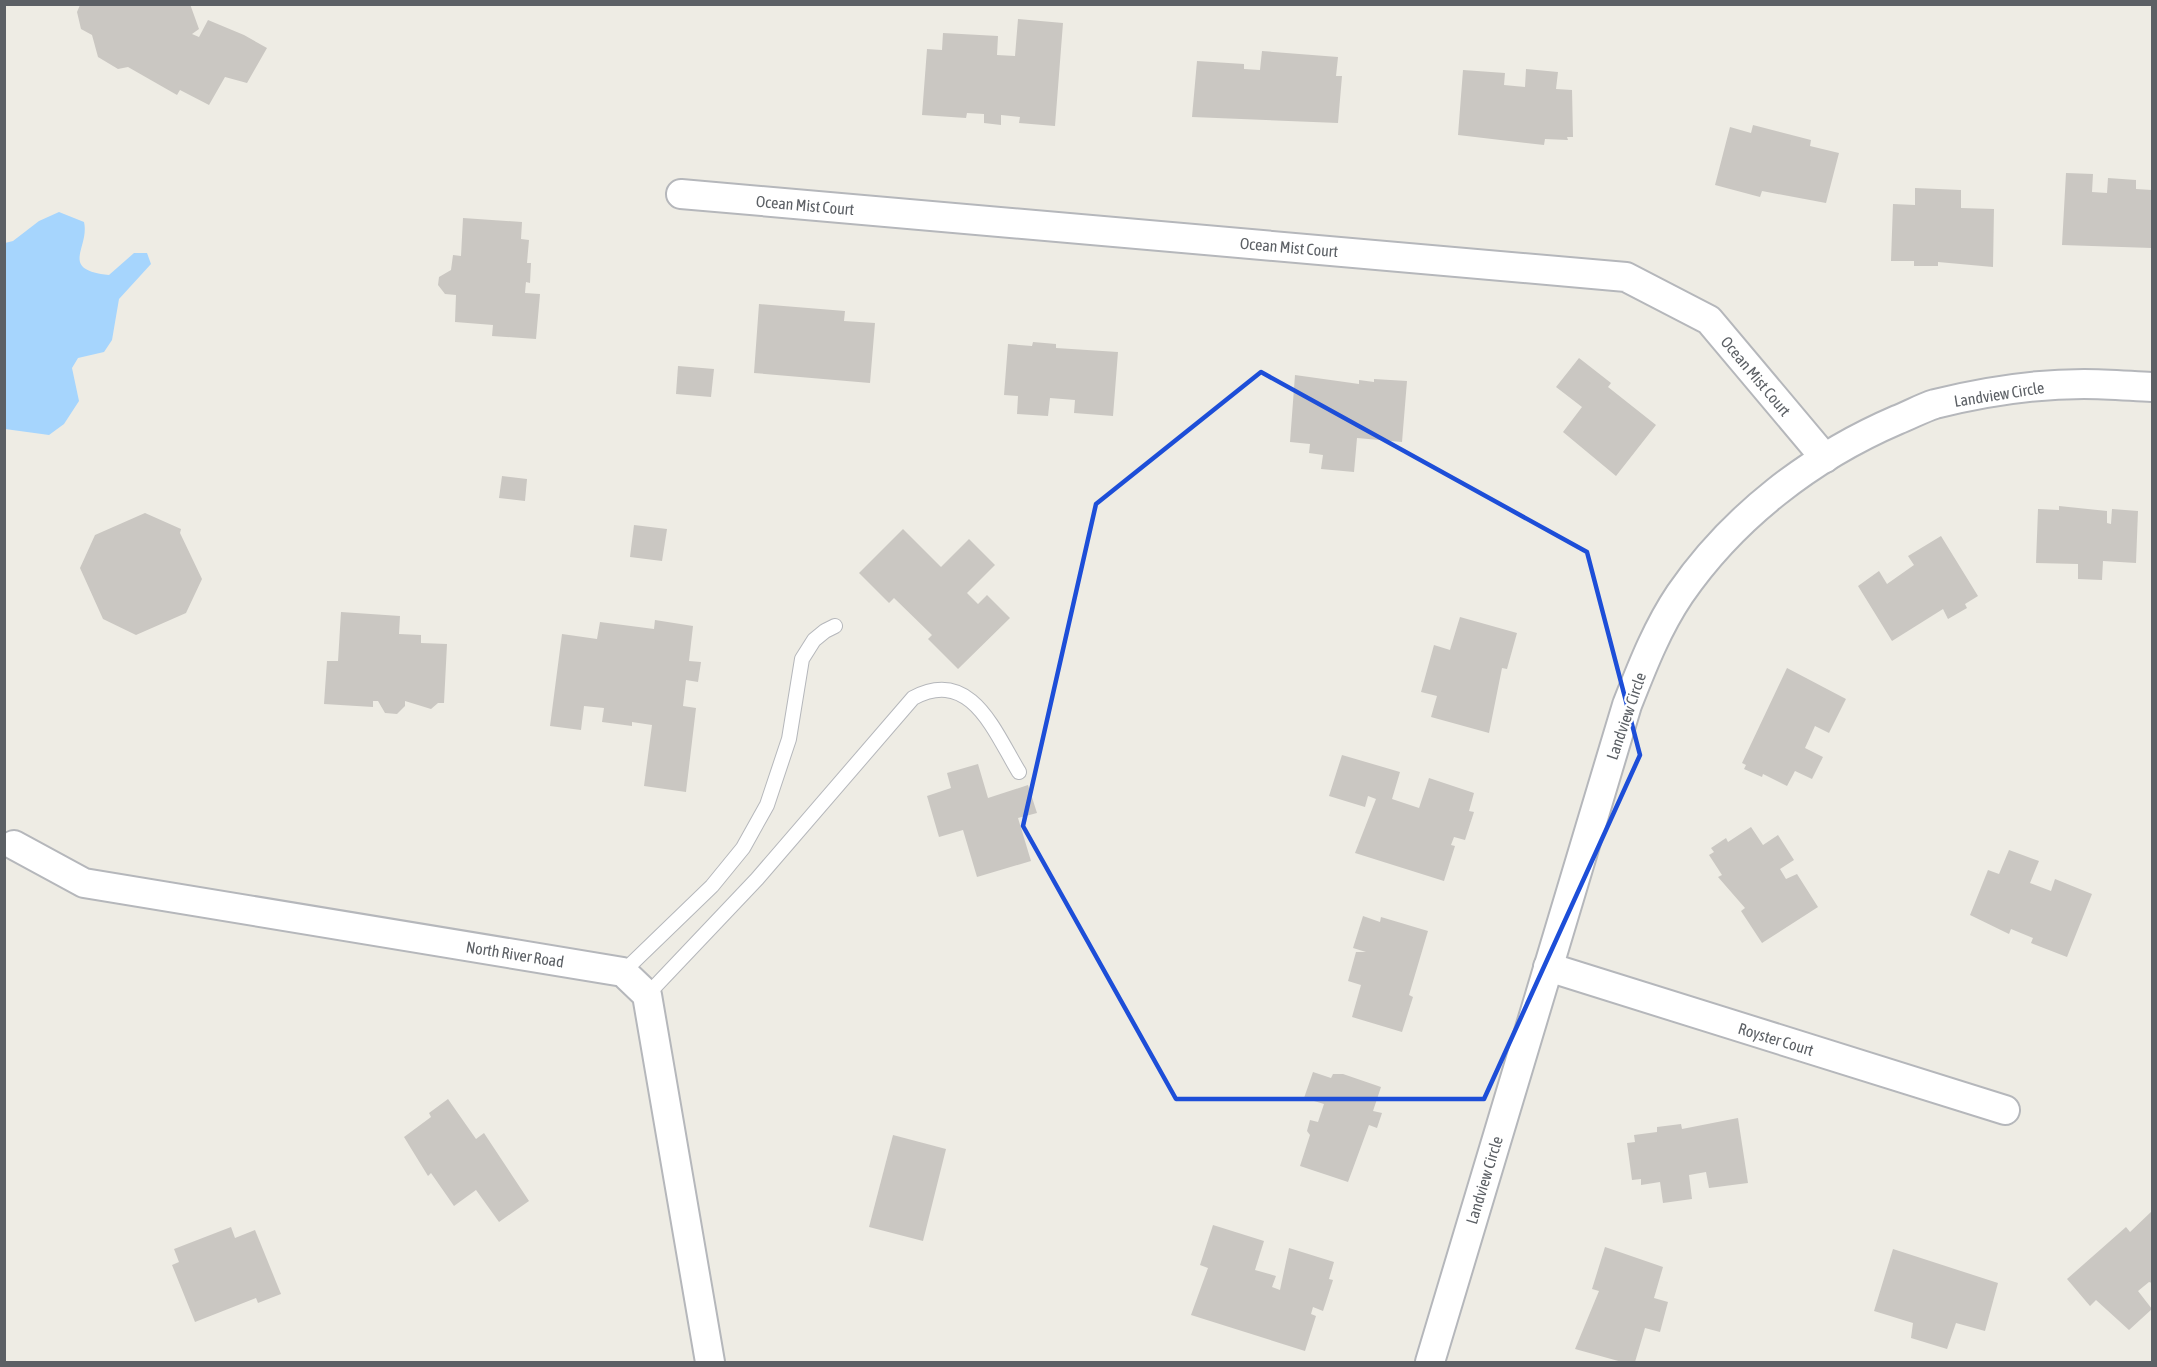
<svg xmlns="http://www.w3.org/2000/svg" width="2157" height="1367" font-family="'Asap Condensed',sans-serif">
	<rect width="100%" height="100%" fill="#eeece4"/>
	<path fill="#a6d5fd" d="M59 212 84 222C90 248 58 270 109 275L134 253H147L151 264 119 299 112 340 104 352 78 358 72 368 79 401 64 424 49 435 5 429V243L13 241 39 221Z"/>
	<g fill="#cac7c2">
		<path d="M123 4H190L199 29 192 34 199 37 208 20 244 35 267 48 247 83 225 77 209 105 180 90 177 95 128 67 118 69 98 57 92 35 81 29 77 12 80 5Z"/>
		<path d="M1018 19 1063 23 1055 126 1019 123 1020 117 1001 115V125L984 123V114L967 113 966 118 922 115 927 49 942 50 943 33 998 36 997 55 1015 56Z"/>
		<path d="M1262 51 1338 57 1336 76H1342L1338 123 1192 117 1197 61 1244 64V69L1260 70Z"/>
		<path d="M1526 69 1558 72 1556 89 1572 90 1573 137H1567L1568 140 1545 139 1544 145 1458 135 1463 70 1505 73 1504 85 1525 87Z"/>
		<path d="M1753 125 1811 140 1810 146 1839 153 1826 203 1762 191 1760 197 1715 185 1730 127 1751 133Z"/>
		<path d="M2066 173 2093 174 2092 192 2107 193 2108 178 2136 180V189L2152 190V248L2062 245Z"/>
		<path d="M1915 188 1961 190V208L1994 209 1993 267 1938 262V266H1914V261H1891L1893 204 1915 205Z"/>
		<path d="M463 218 522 222 521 239 529 240 527 263H531L530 283 526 282 525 293 540 294 536 339 492 336 493 325 455 322 456 295 445 294 438 285 439 277 451 270 453 255 461 256Z"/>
		<path d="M759 304 845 311 844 321 875 323 870 383 754 373Z"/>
		<path d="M1033 342 1056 344V348L1118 352 1113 416 1074 413 1075 400 1050 398 1048 416 1017 414 1018 396 1004 395 1008 344 1032 346Z"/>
		<path d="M1579 358 1611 383 1608 387 1656 425 1616 476 1563 432 1582 407 1556 387Z"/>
		<path d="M678 366 714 369 711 397 676 394Z"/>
		<path d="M1295 375 1359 384V380L1374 382V379L1407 381 1402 442 1357 438 1354 472 1321 469 1323 455 1309 453 1310 444 1290 442Z"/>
		<path d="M502 476 527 479 525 501 499 498Z"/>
		<path d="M2059 506 2107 511V523L2111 524 2112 509 2138 511 2136 563 2103 561 2102 580 2078 579V564L2036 563 2038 509 2059 510Z"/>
		<path d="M145 513 181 529 180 533 202 579 186 613 136 635 103 619 80 568 95 535Z"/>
		<path d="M634 525 667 529 662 561 630 557Z"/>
		<path d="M903 529 941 567 969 539 995 565 967 593 978 604 987 595 1010 618 958 669 928 639 932 635 894 598 889 603 859 573Z"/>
		<path d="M1941 536 1978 596 1965 604 1967 608 1948 619 1943 609 1892 641 1858 586 1879 571 1887 584 1914 565 1908 556Z"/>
		<path d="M341 612 400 616 399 634 421 635V643L447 644 444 703H438L431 709 405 701V706L397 714 385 713 378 701H373V707L324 704 327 661H338Z"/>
		<path d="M1460 617 1517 633 1507 669 1502 668 1489 733 1431 717 1437 696 1421 692 1434 645 1450 650Z"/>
		<path d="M655 620 693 626 689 661 701 662 698 682 686 680 683 706 696 708 686 792 644 786 652 725 632 722V726L602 722 604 708 584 706 581 730 550 726 562 634 597 639 600 622 654 629Z"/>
		<path d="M1787 668 1846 699 1829 733 1815 726 1805 748 1823 757 1812 779 1795 771 1787 786 1763 774 1762 777 1744 769 1746 765 1742 763Z"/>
		<path d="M1342 755 1400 772 1392 799 1419 808 1429 778 1474 793 1469 811 1474 812 1465 840 1454 837 1451 845 1455 846 1444 881 1355 853 1376 799 1368 796 1365 807 1329 796Z"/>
		<path d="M978 764 988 798 1028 785 1037 813 1018 818 1031 861 977 877 963 830 939 837 927 796 951 788 947 773Z"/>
		<path d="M1751 827 1763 845 1778 835 1794 860 1780 869 1786 879 1797 874 1818 907 1762 943 1741 911 1745 908 1718 877 1722 875 1709 855 1714 852 1711 848 1726 838 1728 842Z"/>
		<path d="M2009 850 2039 861 2030 883 2051 891 2055 879 2092 894 2067 957 2031 943 2033 938 2011 929 2009 934 1970 915 1988 870 1999 874Z"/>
		<path d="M1363 916 1380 922 1381 917 1428 931 1409 995 1413 997 1402 1032 1352 1017 1361 985 1348 981 1356 952H1366L1353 948Z"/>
		<path d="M1313 1072 1331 1078 1333 1074H1343L1381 1087 1373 1111 1382 1113 1377 1128 1369 1125 1348 1182 1300 1166 1310 1135 1307 1131 1310 1120 1318 1122 1324 1104 1304 1098Z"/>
		<path d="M448 1099 476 1139 484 1133 529 1201 499 1222 476 1190 454 1206 431 1173 428 1176 404 1137 431 1117 429 1113Z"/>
		<path d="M1738 1118 1748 1183 1709 1188 1706 1172 1689 1175 1692 1199 1663 1203 1660 1182 1641 1185V1179L1632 1180 1627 1143 1635 1142 1634 1135 1657 1132V1127L1681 1124 1682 1129Z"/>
		<path d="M893 1135 946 1149 923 1241 869 1227Z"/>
		<path d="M2152 1211V1283L2149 1282 2138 1291 2152 1309 2129 1330 2096 1300 2090 1306 2067 1279 2126 1227 2130 1232Z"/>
		<path d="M1213 1225 1264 1241 1255 1270 1276 1276 1272 1287 1280 1290 1289 1248 1334 1262 1329 1279 1333 1280 1323 1311 1313 1307 1311 1314 1316 1316 1305 1351 1191 1315 1208 1268 1200 1265Z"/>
		<path d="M231 1227 235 1238 255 1230 281 1294 258 1303 256 1298 195 1322 172 1265 179 1262 174 1249Z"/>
		<path d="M1605 1247 1663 1267 1654 1298 1668 1302 1660 1332 1645 1328 1635 1362H1622L1575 1349 1599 1291 1592 1289Z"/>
		<path d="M1893 1249 1998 1283 1985 1331 1956 1323 1947 1349 1911 1338 1913 1323 1874 1311Z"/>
	</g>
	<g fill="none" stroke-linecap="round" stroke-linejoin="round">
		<defs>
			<g id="lane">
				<path d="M623 972 712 886 743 848 767 805 789 739 802 659 814 640 825 631 835 626"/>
				<path d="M647 995 757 879 913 698C971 667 994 731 1019 772"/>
			</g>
			<g id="street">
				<path d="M681 194 1626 277 1709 320 1825 458"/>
				<path d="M14 845 84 883 623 972 647 995 710 1362"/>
				<path d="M1548 967 2005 1110"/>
				<path d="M1430 1362 1627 705C1642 667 1657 628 1680 594 1733 517 1811 457 1897 420 1910 415 1922 408 1935 404 1983 392 2035 384 2084 384 2107 384 2130 386 2152 387"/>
			</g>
		</defs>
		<use href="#lane" stroke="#b5b7bb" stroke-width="16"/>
		<use href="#street" stroke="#b5b7bb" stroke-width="32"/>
		<use href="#lane" stroke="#fff" stroke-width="14"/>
		<use href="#street" stroke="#fff" stroke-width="28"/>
	</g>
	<path fill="none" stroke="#1d4ed8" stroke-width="4.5" stroke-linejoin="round" d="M1261 372 1587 552 1640 755 1484 1099H1176L1023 826 1096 504Z"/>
	<g text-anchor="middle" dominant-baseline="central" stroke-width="4.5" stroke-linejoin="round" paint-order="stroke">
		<g font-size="16" fill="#5c6065" stroke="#fff">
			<text transform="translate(805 205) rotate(5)">Ocean Mist Court</text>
			<text transform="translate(1289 247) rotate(5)">Ocean Mist Court</text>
			<text transform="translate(1756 376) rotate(50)">Ocean Mist Court</text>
			<text transform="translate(1999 394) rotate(-9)">Landview Circle</text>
			<text transform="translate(1626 716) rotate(-71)">Landview Circle</text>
			<text transform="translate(515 954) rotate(9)">North River Road</text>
			<text transform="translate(1776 1039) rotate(17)">Royster Court</text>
			<text transform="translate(1484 1180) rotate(-73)">Landview Circle</text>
		</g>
	</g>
	<rect width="2157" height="1367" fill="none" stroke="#5c6065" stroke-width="12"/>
</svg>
